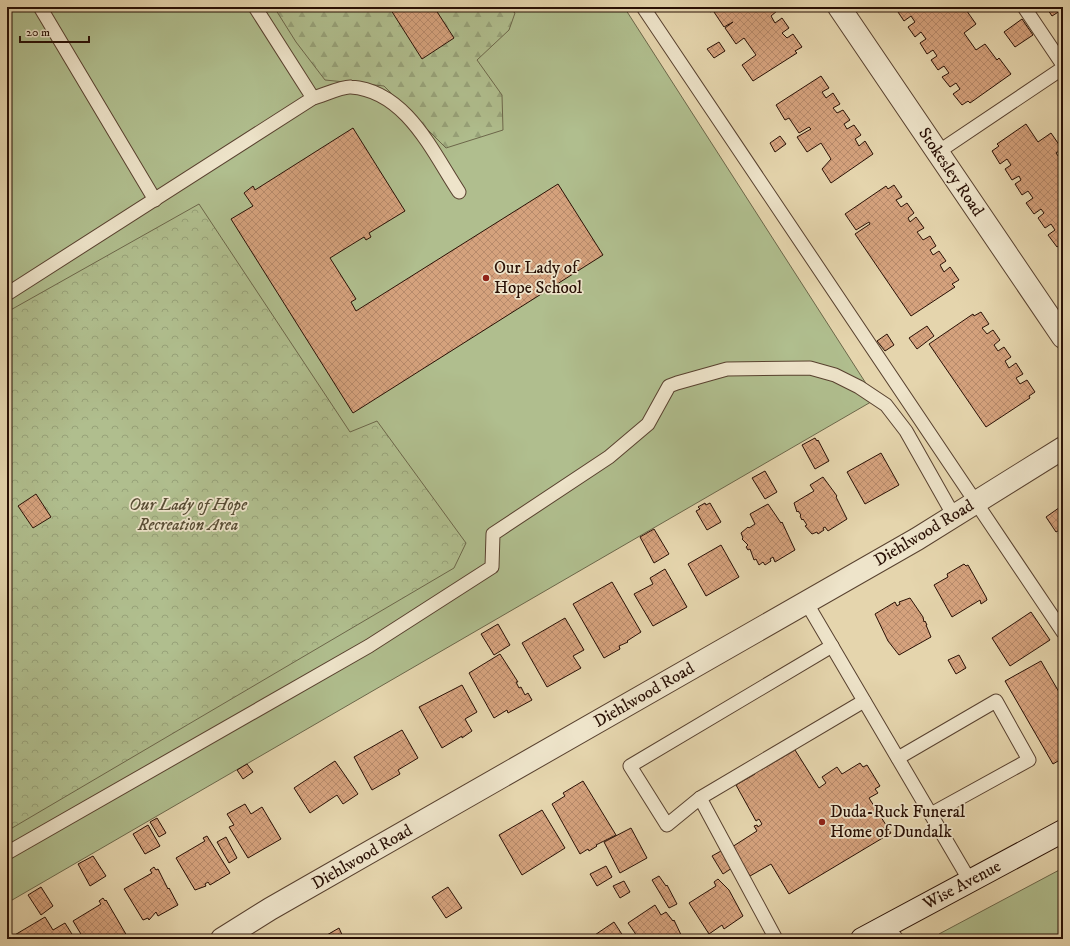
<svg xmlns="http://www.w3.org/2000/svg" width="1070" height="946" font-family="'IM FELL DW Pica',serif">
	<defs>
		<pattern id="forest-firs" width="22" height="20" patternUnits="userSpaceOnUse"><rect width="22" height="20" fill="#b0be8e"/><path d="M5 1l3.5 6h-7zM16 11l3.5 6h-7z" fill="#97a279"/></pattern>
		<pattern id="park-crowns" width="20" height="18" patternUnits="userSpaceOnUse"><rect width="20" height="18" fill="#b0be8e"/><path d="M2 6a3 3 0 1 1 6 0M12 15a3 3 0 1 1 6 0" fill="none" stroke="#97a279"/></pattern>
		<pattern id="building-cross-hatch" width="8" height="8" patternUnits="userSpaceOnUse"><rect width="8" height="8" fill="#d5a27d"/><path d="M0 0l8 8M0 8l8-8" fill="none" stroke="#b78a6b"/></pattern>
	</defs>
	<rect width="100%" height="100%" fill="#e5d5ad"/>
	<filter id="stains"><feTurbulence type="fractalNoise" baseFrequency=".005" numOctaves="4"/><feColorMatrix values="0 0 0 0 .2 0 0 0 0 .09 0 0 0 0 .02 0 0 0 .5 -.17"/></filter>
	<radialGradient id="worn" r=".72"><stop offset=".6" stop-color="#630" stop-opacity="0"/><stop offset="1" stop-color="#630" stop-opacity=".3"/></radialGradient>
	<g fill="#b0be8e" stroke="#6c674a">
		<path d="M7 7H624L876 399 7 903Z"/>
		<path d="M1063 868V939H941L939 934Z"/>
	</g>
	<path fill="url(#forest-firs)" stroke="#6c674a" d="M274 7H508L515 13 509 30 477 60 502 95 503 130 446 148 384 86 325 80 296 42Z"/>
	<path fill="url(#park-crowns)" stroke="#6c674a" d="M199 204 350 432 377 421 466 543 454 568 7 831V312Z"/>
	<g fill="url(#building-cross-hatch)" stroke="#291005">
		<path d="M389 7H434L454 38 422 59Z"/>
		<path d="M706 7H718L710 12Z"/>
		<path d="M721 7H774L777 11 771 16 775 23 782 18 789 28 782 33 787 38 793 34 802 47 795 51 797 53 753 81 742 65 756 55 744 38 736 44 725 28 733 22 724 27 714 12Z"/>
		<path d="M898 7H964L976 24 964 33 976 50 985 44 997 60 999 58 1011 74 970 103 968 101 962 105 953 94 960 89 956 83 950 87 942 77 949 73 944 66 938 70 931 60 937 56 933 50 927 54 920 43 926 39 921 32 915 37 908 27 915 22 911 16 904 21 896 9Z"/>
		<path d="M1046 7H1063V9L1052 16Z"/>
		<path d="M1022 19 1033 35 1015 47 1004 32Z"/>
		<path d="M719 42 725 51 714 58 707 49Z"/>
		<path d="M821 76 829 88 822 92 826 98 833 93 840 104 833 108 837 113 843 110 850 120 844 124 847 129 854 125 861 135 855 139 859 146 865 141 873 154 831 183 822 169 831 159 821 143 807 152 797 137 811 129 809 127 799 133 789 118 785 120 776 105Z"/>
		<path d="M1026 124 1038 142 1051 133 1062 149 1056 153 1063 163V243L1057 247 1048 235 1055 230 1051 224 1045 228 1038 218 1044 213 1041 209 1034 214 1026 203 1033 198 1028 191 1022 195 1015 184 1021 180 1019 176 1012 180 1005 169 1011 165 1007 159 1000 164 992 151 999 146 997 144Z"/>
		<path d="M353 128 405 211 369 233 371 237 366 240 364 237 330 258 356 299 351 302 356 311 558 184 603 255 353 413 231 219 253 206 244 193 253 186 255 190Z"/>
		<path d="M780 136 786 144 775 152 770 143Z"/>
		<path d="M894 185 902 197 896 200 901 207 907 203 914 213 908 218 910 222 916 217 924 228 917 232 923 240 930 236 936 246 930 250 933 255 939 251 946 261 940 265 944 272 950 267 959 280 952 284 955 287 911 316 855 234 870 224 869 222 856 230 845 214 886 186 888 189Z"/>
		<path d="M981 312 989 324 982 328 987 334 993 330 1000 340 994 345 998 351 1004 347 1011 357 1005 361 1009 368 1016 363 1023 374 1016 378 1020 384 1027 380 1035 392 1029 396 1030 398 986 427 929 344 973 314 974 316Z"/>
		<path d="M927 326 934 336 917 349 909 338Z"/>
		<path d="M887 334 894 345 885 351 877 341Z"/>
		<path d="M815 438 817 441 818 440 829 461 815 469 802 445Z"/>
		<path d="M881 453 899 485 865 504 847 472Z"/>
		<path d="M765 471 777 492 765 499 752 478Z"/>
		<path d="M823 477 837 496 836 497 847 519 828 531 825 527 823 528 824 530 818 534 817 532 812 534 805 526 807 525 803 519 802 520 800 516 801 515 798 511 797 512 794 503 814 491 810 485Z"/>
		<path d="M36 494 51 517 33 528 18 506Z"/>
		<path d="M705 503 706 505 710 503 721 522 707 530 696 511 700 509 698 507Z"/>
		<path d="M768 504 781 523 782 522 795 550 775 562 773 557 770 559 771 561 765 565 763 562 759 565 756 559 754 560 750 549 748 550 746 547 748 545 742 539 743 538 741 533 748 527 749 528 755 524 750 514Z"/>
		<path d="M1063 505V528L1056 532 1046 517Z"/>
		<path d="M654 529 669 554 654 563 640 537Z"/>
		<path d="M1063 530V540L1058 533Z"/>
		<path d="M721 545 739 577 706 596 688 564Z"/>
		<path d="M964 564 966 566 968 565 986 597 987 600 981 604 980 600 952 617 934 585 948 577 947 574Z"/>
		<path d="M665 569 687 607 653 626 634 594 653 584 650 578Z"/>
		<path d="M612 582 641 632 627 641 628 642 619 646 620 649 604 658 573 604Z"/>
		<path d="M910 598 923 617 924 622 925 621 927 625H926L931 637 899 655 888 641 875 614 895 602 897 606 900 604 899 602Z"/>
		<path d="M1031 612 1050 640 1010 666 992 638Z"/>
		<path d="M565 618 584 650 573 656 581 668 547 687 522 643Z"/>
		<path d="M498 624 510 645 494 655 481 634Z"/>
		<path d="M500 654 518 682H516L519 688 521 687 525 695 528 693 532 700 508 713 507 710 494 718 469 673Z"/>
		<path d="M959 655 966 668 956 674 948 660Z"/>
		<path d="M1041 661 1063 699V758L1053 764 1005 681Z"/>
		<path d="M462 685 477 712 465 719 472 731 462 738V736L442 748 419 707Z"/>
		<path d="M402 730 418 758 398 770 400 774 372 790 354 757Z"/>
		<path d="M795 750 819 788 826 783 822 777 837 767 842 774 860 763 863 767 867 765 880 786 875 789 878 793 869 798 891 833 789 894 771 864 750 876 732 847 757 831 754 826 757 825 758 827 762 824 759 819 756 821 736 785 755 774 754 772 760 768 761 770Z"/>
		<path d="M335 761 358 794 343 804 337 795 310 813 294 788Z"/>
		<path d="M247 764 253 772 243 779 237 770Z"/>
		<path d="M583 781 616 835 596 845 597 846 589 851 588 849 580 854 552 804 565 796 563 793Z"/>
		<path d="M245 804 251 814 262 807 281 839 248 858 229 827 234 825 227 814Z"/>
		<path d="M542 810 565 848 522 875 499 835Z"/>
		<path d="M157 818 166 833 159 837 150 822Z"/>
		<path d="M148 825 160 846 145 854 133 834Z"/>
		<path d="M631 828 647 858 620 873 604 842Z"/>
		<path d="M207 836 230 873 210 885 208 882 205 884 206 886 195 890 176 858 205 841 203 838Z"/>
		<path d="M226 837 237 858 229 863 217 842Z"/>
		<path d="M721 851 732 868 723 874 712 856Z"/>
		<path d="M93 856 106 876 90 886 78 864Z"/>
		<path d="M606 866 612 877 597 886 590 874Z"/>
		<path d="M154 867 156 870 158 869 168 889 169 888 178 905 158 916 156 912 149 920 148 918 143 920 124 889 152 873 150 870Z"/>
		<path d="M659 876 666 886 667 885 677 904 669 908 652 880Z"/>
		<path d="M718 879 729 890 743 916 724 929 722 925 709 934 689 903 716 886 714 882Z"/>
		<path d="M624 881 630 892 620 898 613 886Z"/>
		<path d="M41 887 53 906 41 915 28 895Z"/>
		<path d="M448 887 462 908 446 918 432 897Z"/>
		<path d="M103 898 105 901 106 900 127 936 122 939H84L73 921 101 904 99 901Z"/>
		<path d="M655 905 661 915 666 912 673 921 674 920 683 939H635L637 938 635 933 628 923Z"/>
		<path d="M45 917 53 930 65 923 75 939H16L13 936Z"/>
		<path d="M614 922 625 939H589Z"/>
		<path d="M339 928 344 939H320Z"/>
	</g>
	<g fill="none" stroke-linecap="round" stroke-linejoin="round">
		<defs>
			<g id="service">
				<path d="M40 7 155 200"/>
				<path d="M643 7 1063 632"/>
				<path d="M1024 7 1063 65"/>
				<path d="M313 98C322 96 342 86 351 87 406 91 432 151 459 192"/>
				<path d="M938 152 1063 68"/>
				<path d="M7 294 313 98 255 7"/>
				<path d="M806 602 970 881"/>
				<path d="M898 758 996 701 1029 760 931 814"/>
				<path d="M700 798 864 701"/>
				<path d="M7 853 369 646 492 567 493 534 609 457 648 424 669 386 677 383 727 369 810 368 835 375 859 387 886 405 906 431 954 516"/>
				<path d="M886 926 897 939"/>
				<path d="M776 939 700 798 667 825 630 766 832 646"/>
			</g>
			<g id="minor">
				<path d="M839 7 1063 337"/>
				<path d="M222 939 270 909 917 539 1063 448"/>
			</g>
			<path id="secondary" d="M862 939 1063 831"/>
		</defs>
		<use href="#service" stroke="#58412f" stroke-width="15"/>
		<use href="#minor" stroke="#58412f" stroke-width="24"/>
		<use href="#secondary" stroke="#291005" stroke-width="24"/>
		<use href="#service" stroke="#eee4ca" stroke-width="13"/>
		<use href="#minor" stroke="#eee4ca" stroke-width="22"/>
		<use href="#secondary" stroke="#eee4ca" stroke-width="22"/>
	</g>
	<g fill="#8f2418" stroke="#eee4ca" stroke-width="1.5">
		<circle cx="486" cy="278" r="4"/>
		<circle cx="822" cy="822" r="4"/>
	</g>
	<g text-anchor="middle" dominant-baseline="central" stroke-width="3.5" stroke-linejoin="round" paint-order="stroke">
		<g font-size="17" fill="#291005" stroke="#eee4ca">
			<text transform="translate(951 172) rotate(56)">Stokesley Road</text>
			<text transform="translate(924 533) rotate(-31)">Diehlwood Road</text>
			<text transform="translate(644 695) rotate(-30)">Diehlwood Road</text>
			<text transform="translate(362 857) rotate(-30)">Diehlwood Road</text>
			<text transform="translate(962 885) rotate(-28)">Wise Avenue</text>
		</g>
		<g font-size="17" fill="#291005" stroke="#eee4ca" text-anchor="start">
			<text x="494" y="268">Our Lady of<tspan x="494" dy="20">Hope School</tspan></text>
			<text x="830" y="812">Duda-Ruck Funeral<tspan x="830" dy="20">Home of Dundalk</tspan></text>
		</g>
		<g font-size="17" font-style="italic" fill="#584d35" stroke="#eee4ca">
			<text x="188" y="505">Our Lady of Hope<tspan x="188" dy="20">Recreation Area</tspan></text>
		</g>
	</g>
	<rect width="1070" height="946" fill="none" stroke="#e5d5ad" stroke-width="24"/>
	<rect x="8" y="8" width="1054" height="930" fill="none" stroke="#291005" stroke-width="2"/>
	<rect x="12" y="12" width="1046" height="922" fill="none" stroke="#291005"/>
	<path d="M20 36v6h69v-6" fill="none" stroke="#291005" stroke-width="2"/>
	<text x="26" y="36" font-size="12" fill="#291005" stroke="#eee4ca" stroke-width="3" paint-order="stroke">20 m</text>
	<rect width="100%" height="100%" filter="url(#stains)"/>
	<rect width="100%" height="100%" fill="url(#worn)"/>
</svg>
